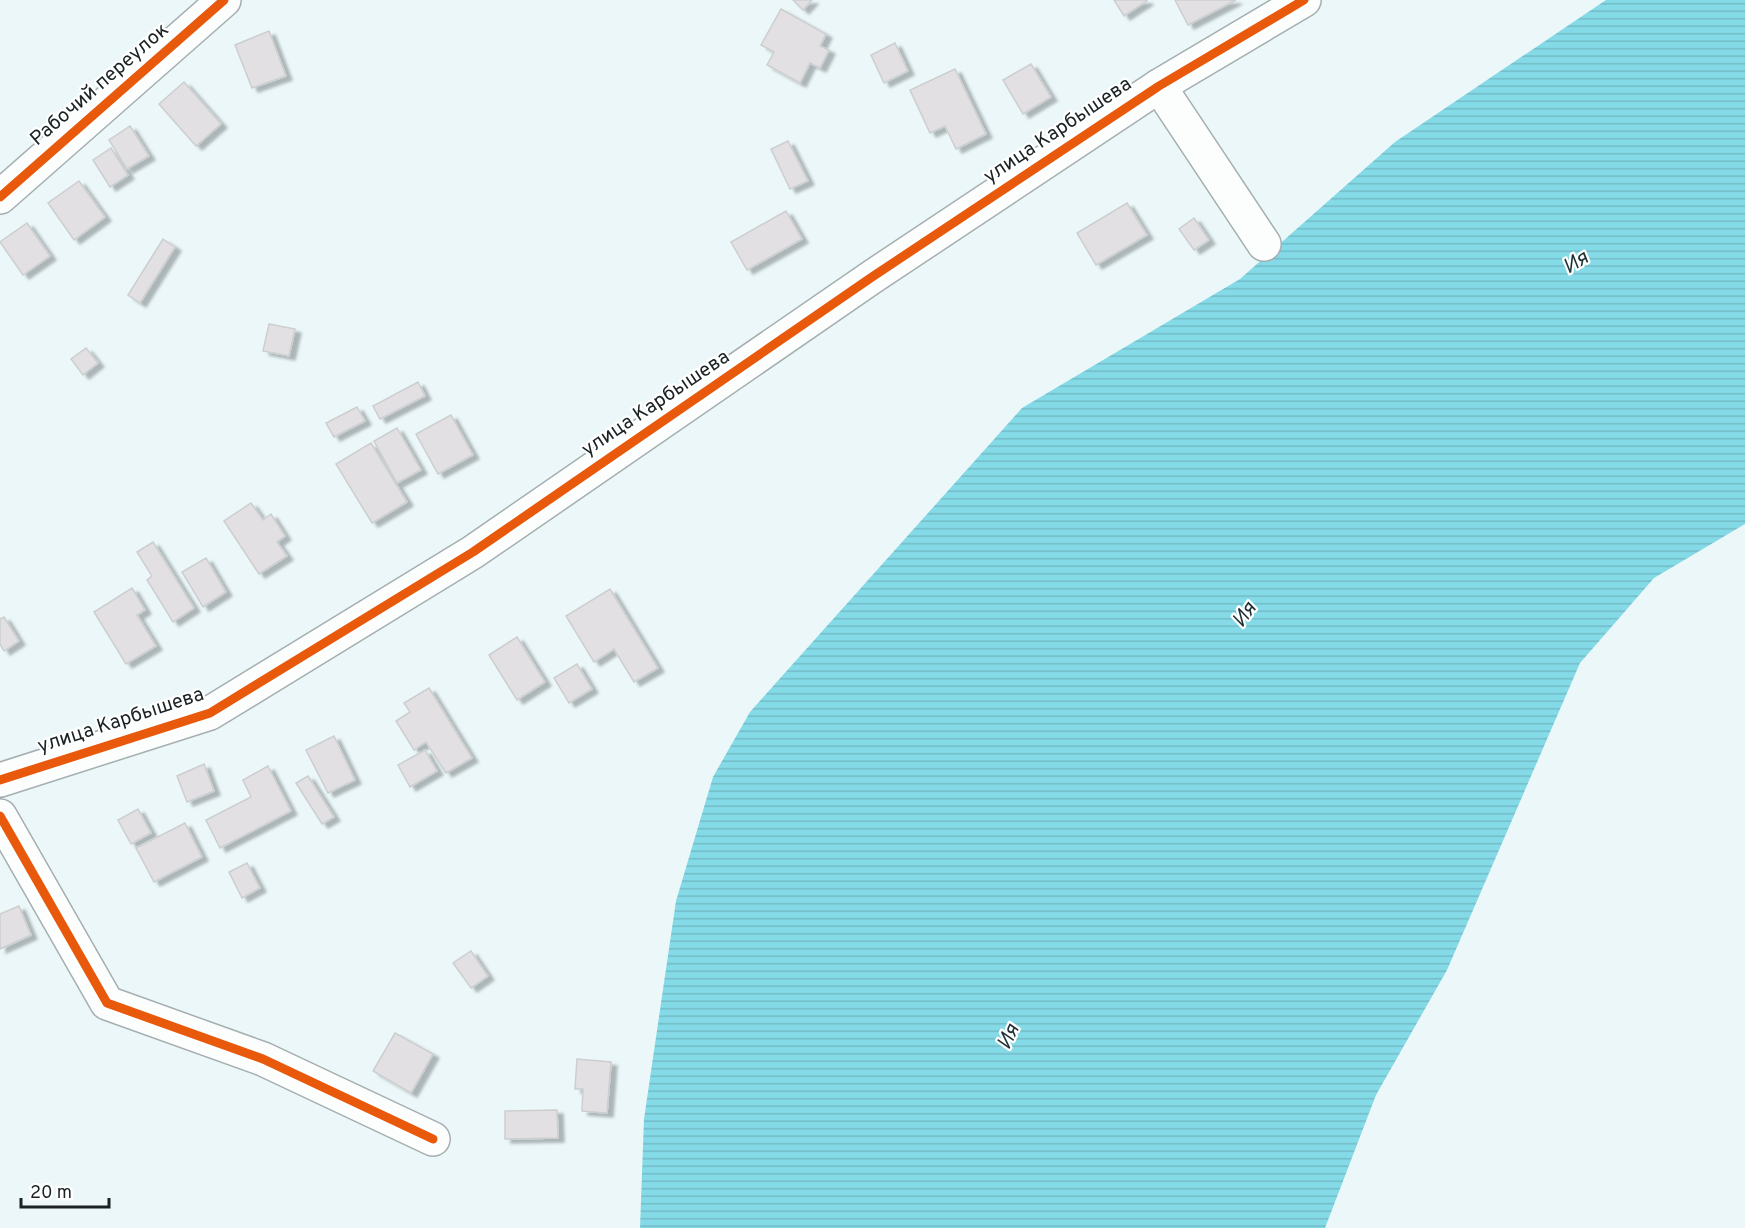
<svg xmlns="http://www.w3.org/2000/svg" width="1745" height="1228" font-family="Overpass,sans-serif">
	<defs>
		<pattern id="water-rules" width="6" height="5" patternUnits="userSpaceOnUse" patternTransform="scale(1.5)"><rect width="6" height="5" fill="#85dae7"/><path d="M0 2.5h6" fill="none" stroke="#72bbc6"/></pattern>
		<filter id="shadow"><feDropShadow dx="6" dy="4" stdDeviation="1.5" flood-color="#0004"/></filter>
	</defs>
	<rect width="100%" height="100%" fill="#ebf7f9"/>
	<path fill="url(#water-rules)" d="M1606 0H1745V524L1654 578 1580 663 1447 970 1376 1095 1325 1228H640L644 1119 676 901 713 777 750 712 1022 408 1240 279 1395 142Z"/>
	<g fill="#e2e0e2" stroke="#cccecf" stroke-width="1.5" filter="url(#shadow)">
		<path d="M793 0H812L803 10Z"/>
		<path d="M1114 0H1146L1147 1 1124 16Z"/>
		<path d="M1175 0H1236L1188 25Z"/>
		<path d="M781 9 826 34 820 46 829 50 820 68 810 63 800 83 767 65 774 52 761 45Z"/>
		<path d="M269 31 286 76 252 88 235 45Z"/>
		<path d="M895 43 908 71 884 83 871 55Z"/>
		<path d="M1031 64 1051 97 1023 114 1003 80Z"/>
		<path d="M955 69 986 134 956 149 945 126 930 133 910 90Z"/>
		<path d="M184 82 221 124 196 146 159 104Z"/>
		<path d="M130 126 149 156 127 169 109 140Z"/>
		<path d="M788 141 808 181 790 189 771 149Z"/>
		<path d="M111 148 128 175 110 187 93 160Z"/>
		<path d="M79 181 105 217 74 240 48 203Z"/>
		<path d="M1127 203 1147 235 1096 265 1077 233Z"/>
		<path d="M786 211 802 239 747 270 731 242Z"/>
		<path d="M1194 218 1209 240 1194 250 1179 229Z"/>
		<path d="M27 223 50 256 23 275 0 242Z"/>
		<path d="M163 239 175 247 140 303 128 295Z"/>
		<path d="M269 324 295 329 289 356 263 351Z"/>
		<path d="M86 348 98 363 83 375 71 359Z"/>
		<path d="M418 382 425 396 380 419 373 406Z"/>
		<path d="M357 407 365 421 334 437 326 423Z"/>
		<path d="M451 415 473 455 438 474 416 434Z"/>
		<path d="M397 428 421 470 397 483 374 441Z"/>
		<path d="M371 443 407 502 372 523 336 464Z"/>
		<path d="M251 503 263 520 271 514 285 536 277 542 287 556 259 574 224 521Z"/>
		<path d="M153 542 194 608 173 622 147 580 152 576 137 552Z"/>
		<path d="M206 558 226 592 203 607 182 572Z"/>
		<path d="M132 588 145 610 137 615 156 646 126 664 94 612Z"/>
		<path d="M610 589 658 668 634 682 614 649 594 662 566 616Z"/>
		<path d="M4 617 19 641 4 651 0 644V619Z"/>
		<path d="M517 637 545 682 517 700 489 655Z"/>
		<path d="M577 664 592 689 569 703 554 678Z"/>
		<path d="M429 688 472 758 446 773 426 742 414 750 396 721 410 712 404 703Z"/>
		<path d="M334 736 355 780 328 793 306 750Z"/>
		<path d="M425 750 437 771 410 787 398 765Z"/>
		<path d="M204 764 214 791 187 802 177 776Z"/>
		<path d="M268 766 291 811 220 848 206 820 251 797 243 780Z"/>
		<path d="M308 776 334 817 322 824 296 783Z"/>
		<path d="M138 809 151 833 131 844 118 820Z"/>
		<path d="M185 823 202 857 154 882 136 848Z"/>
		<path d="M247 863 260 888 242 898 229 872Z"/>
		<path d="M19 906 31 935 0 949V914Z"/>
		<path d="M471 951 488 976 471 988 453 963Z"/>
		<path d="M395 1033 433 1054 411 1093 373 1071Z"/>
		<path d="M577 1059 611 1062 607 1113 582 1111 583 1089H575Z"/>
		<path d="M557 1110 558 1138 505 1139V1111Z"/>
	</g>
	<g fill="none" stroke-linecap="round" stroke-linejoin="round">
		<defs>
			<g id="minor">
				<path d="M1159 86 1264 244"/>
				<path d="M0 197 224 0"/>
				<path d="M0 780 210 713 473 552 872 277 1159 86 1304 0"/>
				<path d="M0 816 107 1003 263 1059 433 1139"/>
			</g>
		</defs>
		<use href="#minor" stroke="#a5aeb0" stroke-width="36"/>
		<use href="#minor" stroke="#fcfefe" stroke-width="33"/>
		<defs>
			<g id="cycleway">
				<path d="M0 197 224 0"/>
				<path d="M0 780 210 713 473 552 872 277 1159 86 1304 0"/>
				<path d="M0 816 107 1003 263 1059 433 1139"/>
			</g>
		</defs>
		<use href="#cycleway" stroke="#fff" stroke-width="13"/>
		<use href="#cycleway" stroke="#e8590c" stroke-width="9"/>
	</g>
	<g text-anchor="middle" dominant-baseline="central" stroke-width="4.5" stroke-linejoin="round" paint-order="stroke">
		<g font-size="20" fill="#1a2223" stroke="#fff">
			<text transform="translate(100 85) rotate(-41)">Рабочий переулок</text>
			<text transform="translate(1058 131) rotate(-34)">улица Карбышева</text>
			<text transform="translate(656 404) rotate(-34)">улица Карбышева</text>
			<text transform="translate(121 721) rotate(-18)">улица Карбышева</text>
		</g>
		<g font-size="21" font-style="italic" fill="#1c3034" stroke="#fff">
			<text transform="translate(1576 263) rotate(-32)">Ия</text>
			<text transform="translate(1245 615) rotate(-54)">Ия</text>
			<text transform="translate(1009 1037) rotate(-65)">Ия</text>
		</g>
	</g>
	<path d="M21 1198v9h88v-9" fill="none" stroke="#1a2223" stroke-width="3"/>
	<text x="30" y="1198" font-size="18" fill="#1a2223" stroke="#ffffff" stroke-width="4.5" paint-order="stroke">20 m</text>
</svg>
